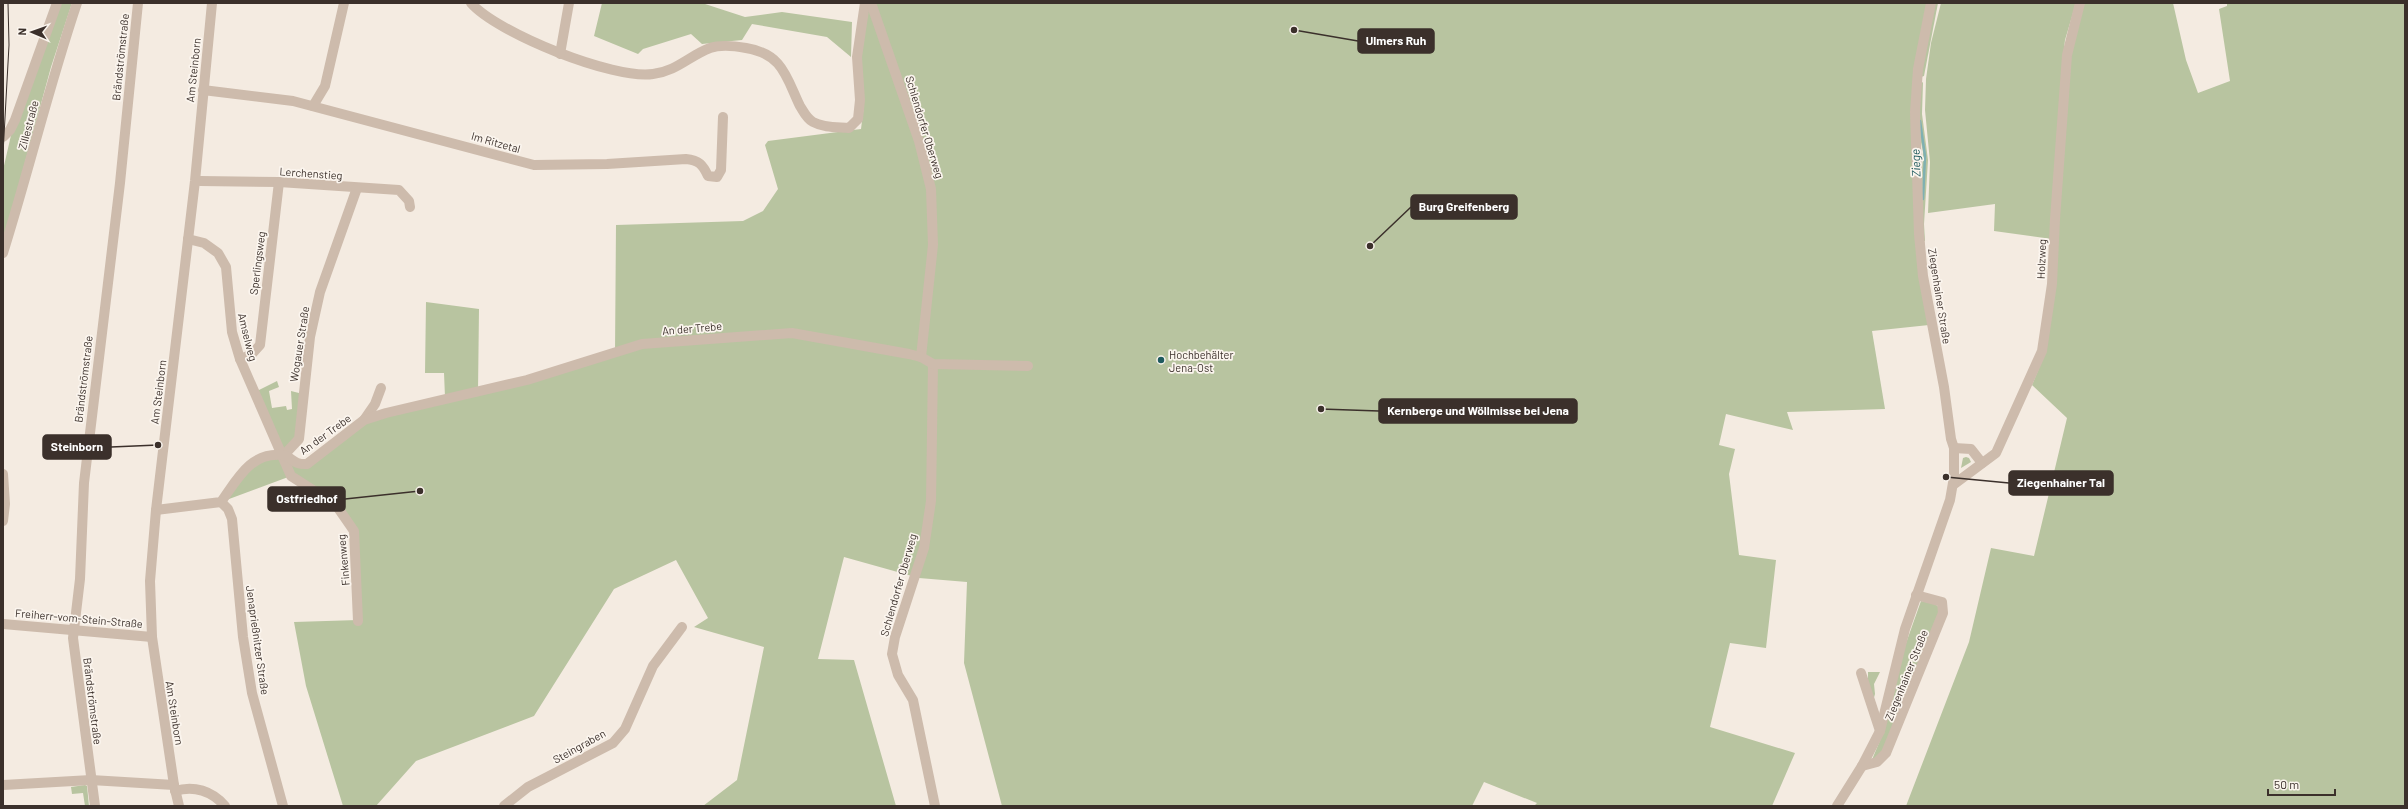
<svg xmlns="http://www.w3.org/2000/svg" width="2408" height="809" font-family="Barlow,sans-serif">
	<rect width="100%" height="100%" fill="#f4ebe1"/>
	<g fill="#b8c4a0">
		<path d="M60 3H72L51 67 3 243V170L12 131Z"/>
		<path d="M602 3H702L745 17 782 12 852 22 851 57 827 37 752 24 742 40 702 44 691 34 643 49 638 54 594 36Z"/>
		<path d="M869 3H1929L1915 81 1929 325 1872 331 1885 409 1787 412 1793 430 1726 414 1719 445 1735 449 1729 474 1739 555 1776 560 1766 648 1730 643 1710 727 1795 753 1772 806H1534L1537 803 1484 782 1472 806H1002L964 663 967 582 919 578 844 557 818 659 854 660 896 806H703L737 780 764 647 694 627 708 618 676 560 614 589 534 716 416 761 376 806H343L306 686 294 622 358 620 354 531 336 505 291 476 221 502 247 466 283 455 253 393 277 381 279 387 269 391 272 408 286 406 287 410 292 409 291 391 303 394 299 439 284 455 297 465 364 420 445 397 444 373H425L426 302 479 309 478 391 615 353 616 225 743 221 763 211 778 189 765 145 768 141 861 129 864 105 860 56Z"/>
		<path d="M1933 3H1938L1924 76 1921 77Z"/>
		<path d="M1941 3H2076L2065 40 2062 67 2052 239 1994 231 1995 204 1928 213 1930 162 1925 110 1926 79 1931 43Z"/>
		<path d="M2084 3H2173L2186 60 2198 93 2230 81 2219 9 2227 6V3H2405V806H1906L1969 642 1991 548 2034 556 2067 418 2032 385 2042 361 2071 54Z"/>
		<path d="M1923 82 1922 114 1928 160 1924 224 1925 241H1923L1922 171 1923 152 1920 137 1919 85Z"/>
		<path d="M1966 457 1969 458 1971 462 1961 468 1963 458Z"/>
		<path d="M1921 601 1935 604 1941 609 1885 752 1871 762 1884 731 1905 646Z"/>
		<path d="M1868 672H1880L1874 684 1875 694 1873 701 1868 689Z"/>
		<path d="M85 785 87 786 89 806H85L83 793 72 794 71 787Z"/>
	</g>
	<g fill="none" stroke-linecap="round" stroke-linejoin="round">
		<path stroke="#7fb0b2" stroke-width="2.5" d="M1920 121 1925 156 1923 199"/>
		<g stroke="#cdbbac" stroke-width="10">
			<path d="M471 3C497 33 614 80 653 74 677 71 689 56 710 48 722 44 735 46 746 48 783 54 786 77 800 106 804 112 806 118 813 122 824 128 837 127 849 128L858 119 860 100 857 57 865 3"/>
			<path d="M871 3 919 141 931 189 933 245 921 357"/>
			<path d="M560 54 569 3"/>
			<path d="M203 90 293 101 534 165 607 164 686 159C699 160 703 165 708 176L717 177 721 170 723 117"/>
			<path d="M313 106 325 86 344 3"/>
			<path d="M3 137 10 130 15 120 57 3"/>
			<path d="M200 181 279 182 399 190 409 201 410 207"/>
			<path d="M188 239 204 243 218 253 226 267 232 332 240 359 291 476 336 505 354 531 358 621"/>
			<path d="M3 253C29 170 49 86 77 3"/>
			<path d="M240 359 251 355 260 345 279 182"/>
			<path d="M933 364 931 501 924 548 895 637 892 654 898 675 913 700 935 806"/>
			<path d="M364 420 375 404 381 388"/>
			<path d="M1954 448 1971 449 1982 463"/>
			<path d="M284 455 299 439 310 337 320 292 357 188"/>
			<path d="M3 474 5 504 3 521"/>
			<path d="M1953 485 1996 453 2042 351 2052 284 2055 219 2067 55 2080 3"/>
			<path d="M221 502 228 509 232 519 243 637 252 693 283 806"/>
			<path d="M156 510 221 502C237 480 250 452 282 455 292 456 292 465 307 464L364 420 386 413 527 380 642 344 792 333 909 354 921 357 933 364 1028 366"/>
			<path d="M3 624 152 637"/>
			<path d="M1861 673 1880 731"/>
			<path d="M1862 766 1877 762 1886 753 1943 613 1942 602 1916 595"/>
			<path d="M3 785 91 780 174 785"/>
			<path d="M175 791C194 785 212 791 225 806"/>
			<path d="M95 806 73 638 80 579 84 483 120 183 138 3"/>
			<path d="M179 806 174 785 152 637 150 581 156 510 195 181 212 3"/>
			<path d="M504 806 528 787 613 743 625 729 653 666 682 627"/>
			<path d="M1837 806 1862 766 1880 731 1905 629 1950 500 1954 477V448L1951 439 1944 387 1923 276 1919 234 1915 112 1918 69 1931 3"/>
		</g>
		<path stroke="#3b302b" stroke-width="1" d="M3 154 9 45 8 3"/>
	</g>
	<circle fill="#1f5a5e" stroke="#fbf5ee" stroke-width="1.5" cx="1161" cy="360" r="4"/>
	<g text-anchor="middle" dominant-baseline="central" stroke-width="3.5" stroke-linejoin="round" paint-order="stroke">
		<g font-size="11" fill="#3b302b" stroke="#fbf5ee">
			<text transform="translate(120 57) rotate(-84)">Brändströmstraße</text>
			<text transform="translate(193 70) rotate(-84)">Am Steinborn</text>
			<text transform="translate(28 125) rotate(-75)">Zillestraße</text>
			<text transform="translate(925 127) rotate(73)">Schlendorfer Oberweg</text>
			<text transform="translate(496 142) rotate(16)">Im Ritzetal</text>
			<text transform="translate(311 173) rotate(4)">Lerchenstieg</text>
			<text transform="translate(2041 259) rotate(-88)">Holzweg</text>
			<text transform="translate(257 263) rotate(-83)">Sperlingsweg</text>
			<text transform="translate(1940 296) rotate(81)">Ziegenhainer Straße</text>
			<text transform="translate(692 328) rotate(-5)">An der Trebe</text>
			<text transform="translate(248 337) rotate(76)">Amselweg</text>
			<text transform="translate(299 344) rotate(-81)">Wogauer Straße</text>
			<text transform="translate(83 379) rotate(-83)">Brändströmstraße</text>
			<text transform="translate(158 392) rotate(-83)">Am Steinborn</text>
			<text transform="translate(325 434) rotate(-36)">An der Trebe</text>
			<text transform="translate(343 560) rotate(-95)">Finkenweg</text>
			<text transform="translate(898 585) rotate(-74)">Schlendorfer Oberweg</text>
			<text transform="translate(79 618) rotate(5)">Freiherr-vom-Stein-Straße</text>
			<text transform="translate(258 640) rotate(82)">Jenaprießnitzer Straße</text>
			<text transform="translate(1906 675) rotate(-68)">Ziegenhainer Straße</text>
			<text transform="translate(93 701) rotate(83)">Brändströmstraße</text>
			<text transform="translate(175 713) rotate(81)">Am Steinborn</text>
			<text transform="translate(579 746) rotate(-29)">Steingraben</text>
		</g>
		<g font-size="11" fill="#3b302b" stroke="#fbf5ee" text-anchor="start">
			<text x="1169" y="354">Hochbehälter<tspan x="1169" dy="13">Jena-Ost</tspan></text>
		</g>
		<g font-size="12" font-style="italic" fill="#1f5a5e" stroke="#fbf5ee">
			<text transform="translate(1915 163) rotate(-92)">Ziege</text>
		</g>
	</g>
	<path fill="none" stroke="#3b302b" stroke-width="1.5" d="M1294 30L1358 41M1370 246L1411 207M1321 409L1379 411M158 445L111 447M1946 477L2009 483M420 491L345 499"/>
	<g fill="#3b302b" stroke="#fbf5ee" stroke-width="1.5">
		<circle cx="1294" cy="30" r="4"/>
		<circle cx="1370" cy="246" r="4"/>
		<circle cx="1321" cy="409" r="4"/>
		<circle cx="158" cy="445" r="4"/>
		<circle cx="1946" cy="477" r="4"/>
		<circle cx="420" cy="491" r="4"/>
	</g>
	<g fill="#3b302b" stroke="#3b302b" stroke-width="1.5">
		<rect x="1358" y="29" width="76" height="24" rx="4"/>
		<rect x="1411" y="195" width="106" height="24" rx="4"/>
		<rect x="1379" y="399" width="198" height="24" rx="4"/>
		<rect x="43" y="435" width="68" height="24" rx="4"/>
		<rect x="2009" y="471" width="104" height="24" rx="4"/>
		<rect x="268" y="487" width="77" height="24" rx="4"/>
	</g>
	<g font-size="12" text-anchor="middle" font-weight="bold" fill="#fff">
		<text x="1396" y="45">Ulmers Ruh</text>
		<text x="1464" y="211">Burg Greifenberg</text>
		<text x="1478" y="415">Kernberge und Wöllmisse bei Jena</text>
		<text x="77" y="451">Steinborn</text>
		<text x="2061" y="487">Ziegenhainer Tal</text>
		<text x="307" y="503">Ostfriedhof</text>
	</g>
	<rect width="2408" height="809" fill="none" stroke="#3b302b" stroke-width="8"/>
	<g transform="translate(32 32) rotate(272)" stroke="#fbf5ee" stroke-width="3" paint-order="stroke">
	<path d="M0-3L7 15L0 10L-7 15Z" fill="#3b302b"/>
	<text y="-6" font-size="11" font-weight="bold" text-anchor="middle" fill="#3b302b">N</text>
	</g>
	<path d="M2268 789v6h67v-6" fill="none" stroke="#3b302b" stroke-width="2"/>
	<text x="2274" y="789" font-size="12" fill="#3b302b" stroke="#fbf5ee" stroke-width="3" paint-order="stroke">50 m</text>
</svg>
